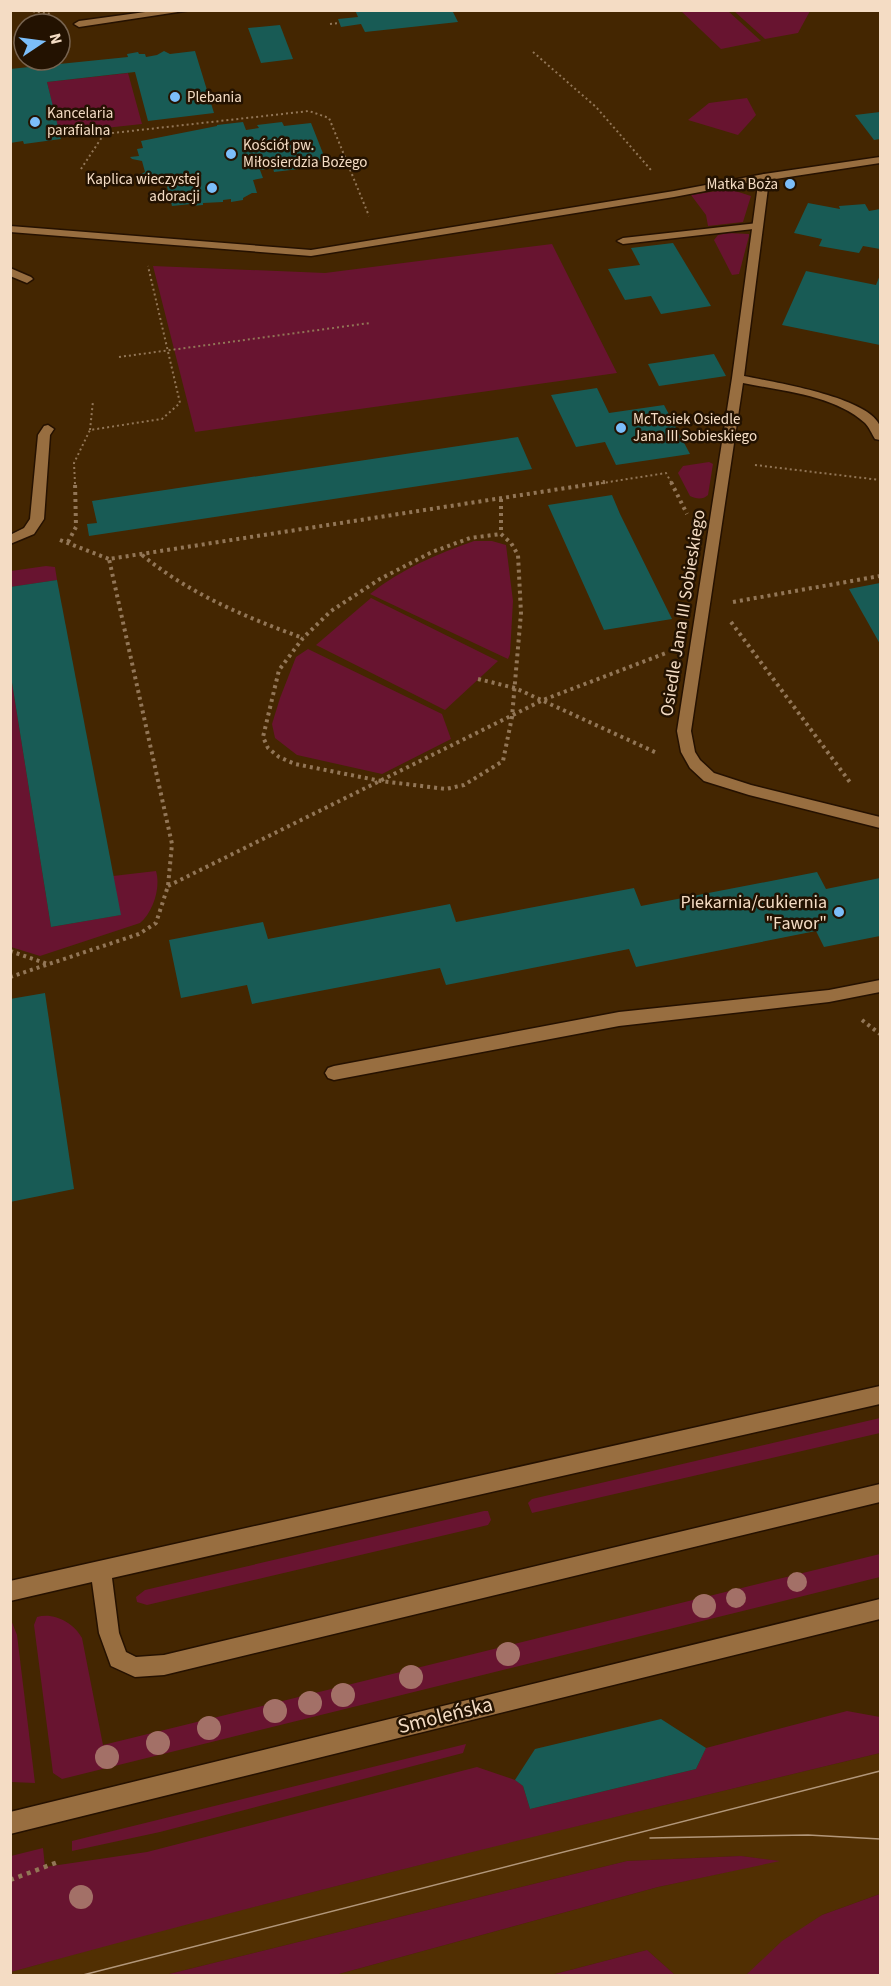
<svg xmlns="http://www.w3.org/2000/svg" width="891" height="1986" font-family="'Source Sans 3',sans-serif">
	<rect width="100%" height="100%" fill="#442601"/>
	<path fill="#512f02" d="M880 1753V1894L822 1915 746 1975H675L647 1950 551 1975H335L658 1887 777 1861 741 1856 627 1861 165 1975 11 1976V1972L135 1937 506 1843Z"/>
	<g fill="#681430">
		<path d="M681 11H728L761 41 721 49Z"/>
		<path d="M734 11H810L798 33 765 39Z"/>
		<path d="M128 73 142 124 59 133 47 82Z"/>
		<path d="M747 98 756 115 738 135 688 120 709 103Z"/>
		<path d="M729 189 751 196 743 222 708 226 706 215 691 195Z"/>
		<path d="M728 233 749 234V236L739 274 732 275 714 240 718 235Z"/>
		<path d="M552 244 617 373 195 432 153 266 325 273Z"/>
		<path d="M709 462 713 464 708 495C703 500 696 499 690 496L678 473 683 466Z"/>
		<path d="M474 541H492L506 545 513 601 510 654 508 659 370 594C401 569 437 554 474 541Z"/>
		<path d="M46 566 55 567 57 580 11 587V571Z"/>
		<path d="M371 598 498 661 445 710 316 645Z"/>
		<path d="M308 649 442 714 451 739 382 774 297 755 275 738 272 724 280 698 296 657Z"/>
		<path d="M10 670 51 927 120 915 113 876 156 871C161 888 153 912 140 923L40 956 11 947Z"/>
		<path d="M880 1418V1433L532 1513 528 1503 532 1499Z"/>
		<path d="M484 1511H488L491 1520 488 1525 147 1605 137 1602 136 1597 145 1590Z"/>
		<path d="M880 1554V1577L62 1779 53 1773 34 1625 37 1617C54 1612 74 1623 82 1638L103 1745Z"/>
		<path d="M11 1620 17 1635 35 1783 11 1782Z"/>
		<path d="M847 1711 880 1717V1753C590 1823 299 1892 11 1972V1856L43 1848 45 1867 147 1852 477 1767 515 1780 523 1786 530 1809 696 1769 706 1748Z"/>
		<path d="M466 1744 463 1753 160 1832 72 1851V1841Z"/>
		<path d="M741 1856 780 1861 658 1887 335 1975H165L627 1861Z"/>
		<path d="M880 1894V1975H746L782 1941 822 1915Z"/>
		<path d="M647 1950 675 1975H551Z"/>
	</g>
	<g fill="#185b55">
		<path d="M355 10H452L458 22 365 32 361 24 341 27 338 19 358 17Z"/>
		<path d="M280 25 293 59 261 63 248 28Z"/>
		<path d="M164 51 170 54 195 51 214 113 148 121 135 72 47 82 61 139 24 144 23 141 10 143V69L128 57 127 54 138 52 139 54H145L146 57 157 55Z"/>
		<path d="M880 112V139L874 140 855 115Z"/>
		<path d="M243 122 246 130 259 128 257 125 282 122 284 126 311 123 326 161 298 165 299 169 274 172 273 168 260 170 263 178 253 180 257 193H252L243 198V200L231 202V199L223 200V202L203 203V205L192 206 191 204 172 206 166 183 147 185 145 178 136 179 135 177 145 172 142 161 132 159 130 157 139 156 137 149 143 148 141 141 217 126V125Z"/>
		<path d="M808 203 840 209 839 206 865 204 869 211 880 209V249L863 246 859 253 819 246 822 239 794 233Z"/>
		<path d="M673 243 711 306 661 314 651 296 625 300 608 269 640 265 631 248Z"/>
		<path d="M806 271 876 285 880 275V345L782 325Z"/>
		<path d="M714 354 726 376 659 386 648 364Z"/>
		<path d="M597 388 609 413 664 405 690 454 616 465 605 442 576 447 551 395Z"/>
		<path d="M518 437 532 469 89 536 87 524 97 523 92 501Z"/>
		<path d="M612 495 620 514 672 619 604 630 548 505Z"/>
		<path d="M57 580 121 915 51 927 10 670V587Z"/>
		<path d="M880 583V644L849 589Z"/>
		<path d="M817 872 826 889 880 878V936L824 947 816 931 636 967 629 949 446 985 440 968 252 1004 247 985 181 998 169 940 263 922 268 939 450 904 456 922 634 888 641 906Z"/>
		<path d="M45 993 74 1189 10 1202V999Z"/>
		<path d="M661 1719 706 1748 696 1769 530 1809 523 1786 515 1780 535 1749Z"/>
	</g>
	<g fill="none" stroke-linecap="round" stroke-linejoin="round">
		<defs>
			<g id="service">
				<path d="M764 174 768 175V179L674 197 311 256 10 232V226L311 250 674 191Z"/>
				<path d="M758 223 762 224V228L623 244 617 241 623 238Z"/>
				<path d="M10 268 31 277 33 279 27 283 10 276Z"/>
				<path d="M880 980V992L829 1002 619 1026 334 1080 328 1078 325 1073 328 1068 334 1066 619 1012 829 990Z"/>
				<path d="M880 1386V1404L112 1578 119 1633 126 1652 136 1657 164 1655 880 1484V1502L164 1675 135 1677 111 1666 99 1633 92 1582 10 1601V1581Z"/>
			</g>
			<g id="minor">
				<path d="M160 10H191L79 27 74 24 79 21Z"/>
				<path d="M880 157V163L769 180 744 376C773 382 869 397 880 426 881 429 880 435 880 440L875 439C872 434 869 427 865 423 834 395 782 391 743 383L691 731 695 752 700 760 714 773 751 785 880 817V828L749 795 704 781 690 768 681 752 677 731 732 378 759 177 764 174Z"/>
				<path d="M48 425 54 429 50 435 44 519 34 534 10 544V535L24 528 30 519 38 435 44 426Z"/>
			</g>
			<path id="tertiary" d="M880 1599V1619L10 1834V1812Z"/>
		</defs>
		<use href="#service" stroke="#251100" stroke-width="3"/>
		<use href="#minor" stroke="#251100" stroke-width="3"/>
		<use href="#tertiary" stroke="#251100" stroke-width="3"/>
		<g stroke="#927657" stroke-width="2" stroke-dasharray="2 3" stroke-linecap="butt">
			<path d="M23 10 52 14"/>
			<path d="M330 24 340 23"/>
			<path d="M10 41 24 38"/>
			<path d="M533 52 596 107 651 170"/>
			<path d="M81 169 104 134 309 111 329 118 369 216"/>
			<path d="M119 357 370 323"/>
			<path d="M90 430 93 401"/>
			<path d="M755 465 880 480"/>
			<path d="M75 484 74 463 90 430 162 419 180 403 148 266"/>
			<path d="M596 484 666 473 672 484"/>
		</g>
		<g stroke="#927657" stroke-width="4" stroke-dasharray="3 4" stroke-linecap="butt">
			<path d="M671 482 687 514"/>
			<path d="M501 499V534"/>
			<path d="M501 534 511 543 518 555 521 613 512 717 503 761 464 785 446 789 381 781 295 764 279 757 268 748 263 737 279 670 303 638 331 611 380 579 432 552 470 538Z"/>
			<path d="M60 540 109 559"/>
			<path d="M68 542 76 527 75 482"/>
			<path d="M142 555C190 594 245 617 303 638"/>
			<path d="M733 602 880 576"/>
			<path d="M731 622 852 785"/>
			<path d="M478 679 515 688 657 753"/>
			<path d="M168 886 543 700 666 653"/>
			<path d="M10 951 48 964"/>
			<path d="M10 977 139 934 156 923 168 886 172 844 109 559 605 482"/>
			<path d="M862 1020 880 1034"/>
		</g>
		<path stroke="#927657" stroke-width="4.5" stroke-dasharray="4 5" stroke-linecap="butt" d="M10 1880 58 1862"/>
		<use href="#service" fill="#986e40" fill-rule="evenodd"/>
		<use href="#minor" fill="#986e40" fill-rule="evenodd"/>
		<use href="#tertiary" fill="#986e40" fill-rule="evenodd"/>
		<g stroke="#b2977a" stroke-width="1.5">
			<path d="M650 1838 808 1835 880 1839"/>
			<path d="M79 1976 880 1771"/>
		</g>
	</g>
	<g fill="#a37067">
		<circle cx="797" cy="1582" r="10"/>
		<circle cx="736" cy="1598" r="10"/>
		<circle cx="704" cy="1606" r="12"/>
		<circle cx="508" cy="1654" r="12"/>
		<circle cx="411" cy="1677" r="12"/>
		<circle cx="343" cy="1695" r="12"/>
		<circle cx="310" cy="1703" r="12"/>
		<circle cx="275" cy="1711" r="12"/>
		<circle cx="209" cy="1728" r="12"/>
		<circle cx="158" cy="1743" r="12"/>
		<circle cx="107" cy="1757" r="12"/>
		<circle cx="81" cy="1897" r="12"/>
	</g>
	<g fill="#7cbef9" stroke="#231201" stroke-width="2">
		<circle cx="175" cy="97" r="6"/>
		<circle cx="35" cy="122" r="6"/>
		<circle cx="231" cy="154" r="6"/>
		<circle cx="790" cy="184" r="6"/>
		<circle cx="212" cy="188" r="6"/>
		<circle cx="621" cy="428" r="6"/>
		<circle cx="839" cy="912" r="6"/>
	</g>
	<g text-anchor="middle" dominant-baseline="central" stroke-width="5" stroke-linejoin="round" paint-order="stroke">
		<g font-size="15" fill="#f4dcc4" stroke="#231201" text-anchor="start">
			<text x="187" y="97">Plebania</text>
			<text x="47" y="113">Kancelaria<tspan x="47" dy="17">parafialna</tspan></text>
			<text x="243" y="145">Kościół pw.<tspan x="243" dy="17">Miłosierdzia Bożego</tspan></text>
			<text x="200" y="179" text-anchor="end">Kaplica wieczystej<tspan x="200" dy="17">adoracji</tspan></text>
			<text x="778" y="184" text-anchor="end">Matka Boża</text>
			<text x="633" y="419">McTosiek Osiedle<tspan x="633" dy="17">Jana III Sobieskiego</tspan></text>
		</g>
		<g font-size="18" fill="#f4dcc4" stroke="#231201">
			<text transform="translate(683 613) rotate(-81)">Osiedle Jana III Sobieskiego</text>
		</g>
		<g font-size="18" fill="#f4dcc4" stroke="#231201" text-anchor="end">
			<text x="827" y="902">Piekarnia/cukiernia<tspan x="827" dy="21">"Fawor"</tspan></text>
		</g>
		<g font-size="21" fill="#f4dcc4" stroke="#231201">
			<text transform="translate(445 1715) rotate(-14)">Smoleńska</text>
		</g>
	</g>
	<rect width="891" height="1986" fill="none" stroke="#f4dcc4" stroke-width="24"/>
	<g transform="translate(42 42) rotate(77)"><circle r="28" fill="#231201" stroke="#77634f" stroke-width="1.5"/>
	<path d="M0-4.5L10 22L0 15L-10 22Z" fill="#7cbef9"/>
	<text y="-9" font-size="16" font-weight="bold" text-anchor="middle" fill="#f4dcc4">N</text>
	</g>
</svg>
